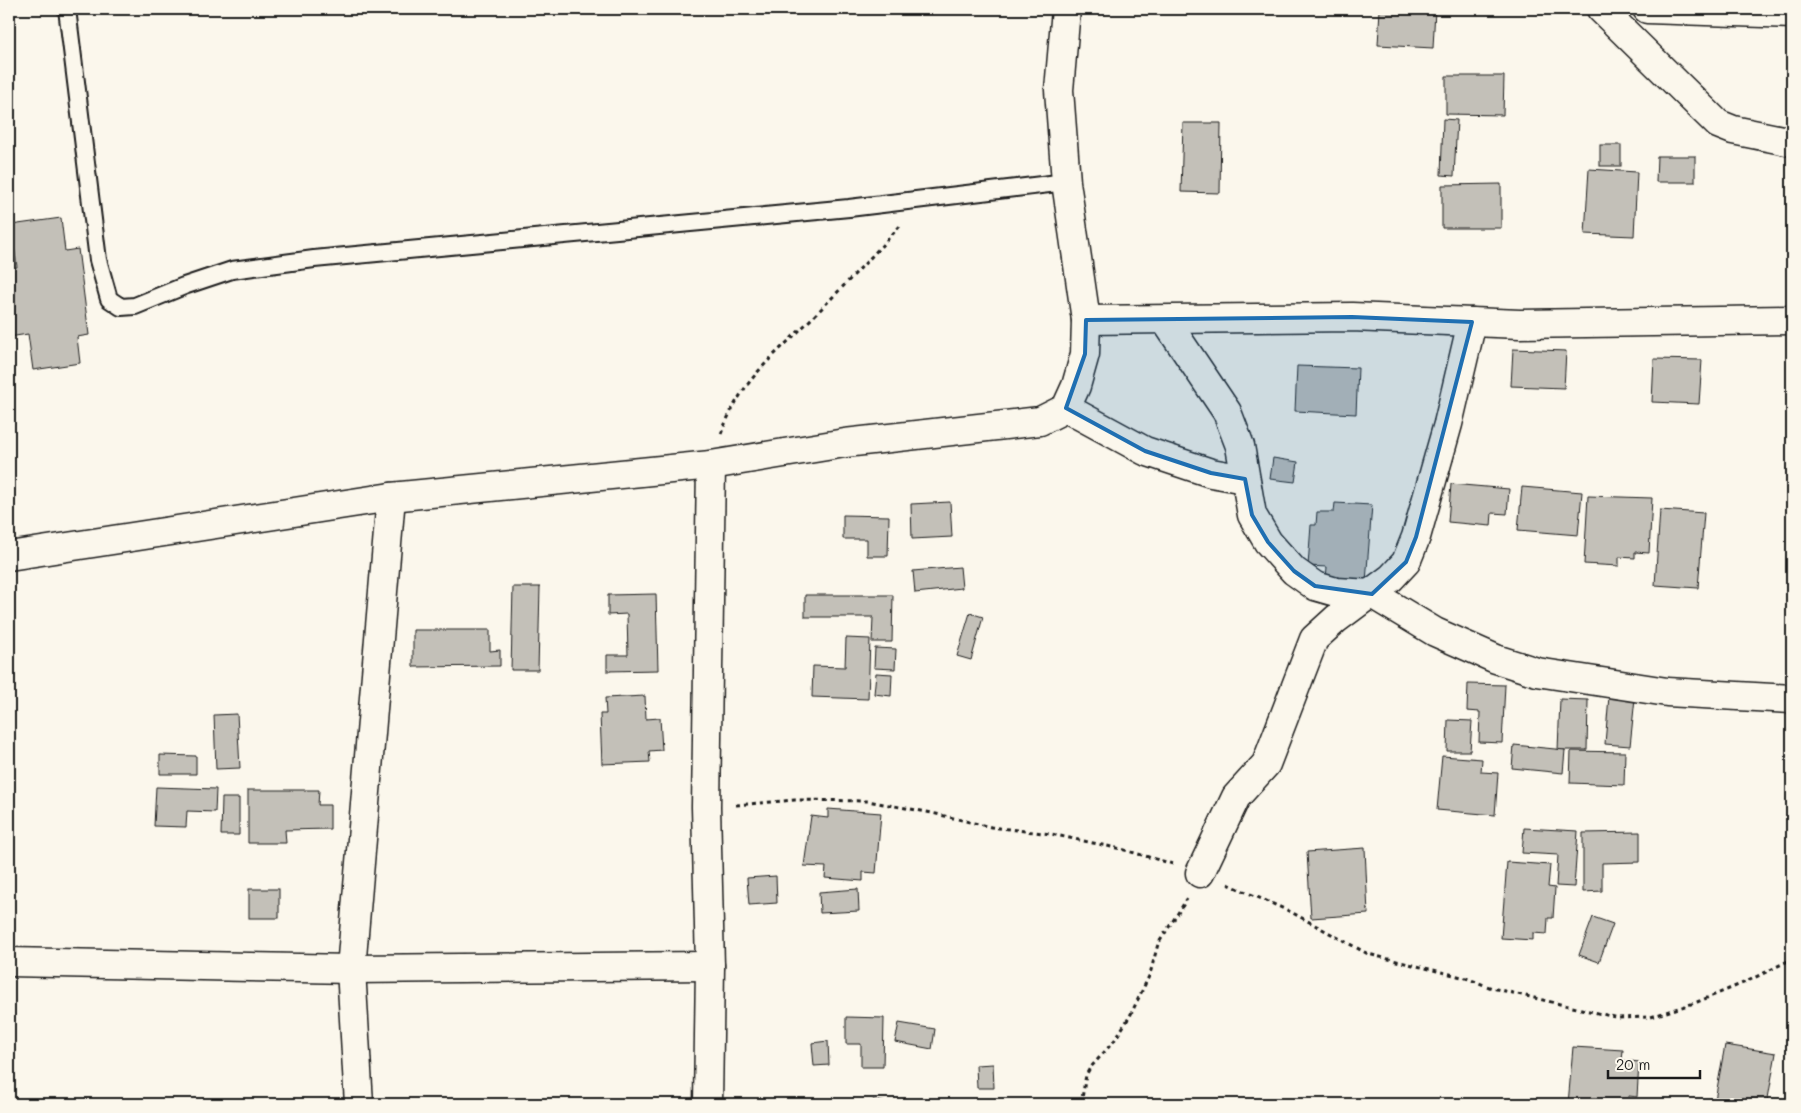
<svg xmlns="http://www.w3.org/2000/svg" width="1801" height="1113" font-family="Mali,sans-serif">
	<rect width="100%" height="100%" fill="#fbf7ec"/>
	<filter id="ink" filterUnits="userSpaceOnUse"><feTurbulence type="fractalNoise" baseFrequency=".02" numOctaves="2"/><feDisplacementMap in="SourceGraphic" scale="10" xChannelSelector="R" yChannelSelector="G"/><feConvolveMatrix kernelMatrix="1 2 1 2 8 2 1 2 1" color-interpolation-filters="sRGB"/></filter>
	<g filter="url(#ink)">
		<g fill="#c3c0b8" stroke="#1c1c1c">
			<path d="M1380 9H1435L1433 48 1378 45Z"/>
			<path d="M1446 76H1504L1503 115 1446 114Z"/>
			<path d="M1443 119 1457 120 1454 176 1441 175Z"/>
			<path d="M1183 123H1221L1220 193 1181 192Z"/>
			<rect x="1600" y="145" width="21" height="21"/>
			<path d="M1657 156H1695V182H1656Z"/>
			<path d="M1589 169 1637 172 1634 236 1585 234Z"/>
			<path d="M1501 184V228H1442V185Z"/>
			<path d="M61 218 65 251 78 249 89 335 77 337 80 363 33 370 28 334 9 337V268L17 267 11 225Z"/>
			<path d="M1513 349 1566 351 1564 388 1511 386Z"/>
			<path d="M1654 359 1702 360 1699 404 1652 402Z"/>
			<path d="M1297 366 1358 368 1356 414 1295 411Z"/>
			<path d="M1273 458 1298 462 1295 482 1270 479Z"/>
			<path d="M1451 484 1509 489 1507 514 1492 513 1491 526 1448 522Z"/>
			<path d="M1522 487 1582 492 1578 535 1518 530Z"/>
			<path d="M1588 496 1652 498 1649 553 1635 552V558L1619 557V566L1584 564Z"/>
			<path d="M950 502 952 537 912 539 911 504Z"/>
			<path d="M1335 503 1372 505 1366 582 1326 579 1327 567 1308 566 1311 525H1316L1317 512H1334Z"/>
			<path d="M1660 510 1704 513 1698 588 1655 585Z"/>
			<path d="M843 515 889 516 888 556H867V539H843Z"/>
			<path d="M960 567 962 588 915 593 913 571Z"/>
			<path d="M513 587H540L538 670H511Z"/>
			<path d="M656 594 658 670 607 671V655H628L627 614 608 615V595Z"/>
			<path d="M805 595H893L892 642H872L873 617H805Z"/>
			<path d="M970 613 983 617 971 660 957 656Z"/>
			<path d="M413 630H490V651L500 650V666L413 667Z"/>
			<path d="M846 638 870 639 868 699 812 697 813 666 845 667Z"/>
			<path d="M875 648 896 649 895 669 874 668Z"/>
			<path d="M876 673 892 674 891 696 874 694Z"/>
			<path d="M1468 684 1505 685 1502 743 1479 742 1480 712 1467 711Z"/>
			<path d="M645 696 646 719 660 718 662 750 649 751 650 762 602 764 600 714H606L605 698Z"/>
			<path d="M1609 696 1635 698 1630 746 1605 744Z"/>
			<path d="M1560 699 1588 700 1587 750H1558Z"/>
			<path d="M237 714 240 768 216 769 214 715Z"/>
			<path d="M1448 720 1472 721 1470 751H1447Z"/>
			<path d="M1514 745 1565 750 1563 773 1512 768Z"/>
			<path d="M1571 751 1625 752 1624 785 1570 783Z"/>
			<path d="M160 755 196 756V774H160Z"/>
			<path d="M1442 756 1482 759 1481 772 1498 773 1495 815 1437 810Z"/>
			<path d="M156 787 216 789 215 812 187 811 186 827 154 826Z"/>
			<path d="M248 790H319L318 805H330V829L285 830 286 843H248Z"/>
			<path d="M222 798H239V835H221Z"/>
			<path d="M828 809 881 813 876 873 863 872V881L825 878 826 867 804 866 811 816 828 818Z"/>
			<path d="M1524 828 1578 831 1574 887 1556 886 1558 855 1522 853Z"/>
			<path d="M1640 832V862L1602 863V891L1583 892V833Z"/>
			<path d="M1365 848 1368 914 1311 918 1307 852Z"/>
			<path d="M1507 862 1550 865 1548 887 1555 888 1553 918H1548L1547 934 1533 933V940L1501 938Z"/>
			<path d="M776 876 777 903 749 905 747 878Z"/>
			<rect x="249" y="889" width="30" height="29"/>
			<path d="M858 889 859 911 820 913 819 892Z"/>
			<path d="M1593 917 1613 924 1599 962 1579 955Z"/>
			<path d="M846 1017 884 1018 883 1067H861V1044H846Z"/>
			<path d="M899 1023 935 1029 932 1049 895 1042Z"/>
			<path d="M828 1041 829 1065 814 1066 812 1043Z"/>
			<path d="M1725 1045 1776 1053 1767 1104H1733L1715 1100Z"/>
			<path d="M1573 1047 1623 1050 1622 1060 1639 1062 1637 1097 1629 1096 1628 1104H1568Z"/>
			<path d="M993 1064 994 1088H977L976 1065Z"/>
			<path d="M873 1100 892 1104H872Z"/>
		</g>
		<g fill="none" stroke-linecap="round" stroke-linejoin="round">
			<defs>
				<path id="service" d="M67 9 98 260 109 299 121 307 135 306 184 286 232 270 314 259 849 208 1066 182"/>
				<g id="minor">
					<path d="M1601 9 1718 124 1733 130 1792 142"/>
					<path d="M1647 9 1792 14"/>
					<path d="M1086 320 1352 317 1520 324 1792 320"/>
					<path d="M1165 320 1227 412 1240 446 1252 515 1268 542 1294 571 1315 586 1336 592 1372 594 1435 632 1496 659 1537 672 1667 692 1792 699"/>
					<path d="M1066 408 1145 451 1211 473 1245 479"/>
					<path d="M9 556 391 497 711 465 845 443 1040 421 1066 408 1076 386 1085 354 1086 320 1066 182 1059 90 1066 9"/>
					<path d="M1200 873 1236 797 1266 764 1314 639 1336 619 1391 578 1406 562 1416 537 1448 424 1472 322"/>
					<path d="M9 962 351 969 710 966"/>
					<path d="M359 1104 351 969 391 497"/>
					<path d="M708 1104 710 966 706 807 711 465"/>
				</g>
			</defs>
			<use href="#service" stroke="#1c1c1c" stroke-width="20"/>
			<use href="#minor" stroke="#1c1c1c" stroke-width="31"/>
			<g stroke="#1c1c1c" stroke-width="3" stroke-dasharray="4 4" stroke-linecap="butt">
				<path d="M721 434C743 376 774 357 815 315 844 286 872 256 900 226"/>
				<path d="M736 805 795 800 868 801 932 813 991 827 1051 834 1121 849 1173 864"/>
				<path d="M1228 884 1291 912 1368 954 1466 978 1492 988 1619 1018 1651 1017 1697 1002 1746 982 1792 959"/>
				<path d="M1081 1104 1086 1075 1090 1068 1114 1041 1130 1016 1150 974 1158 944 1187 899"/>
			</g>
			<use href="#service" stroke="#fbf7ec" stroke-width="16"/>
			<use href="#minor" stroke="#fbf7ec" stroke-width="28"/>
		</g>
	</g>
	<path fill="#1f6fb2" fill-opacity="0.2" stroke="#1f6fb2" stroke-width="4" stroke-linejoin="round" d="M1352 317 1472 322 1416 537 1406 562 1372 594 1315 586 1294 571 1268 542 1252 515 1245 479 1211 473 1145 451 1066 408 1085 354 1086 320Z"/>
	<rect width="1801" height="1113" fill="none" stroke="#fbf7ec" stroke-width="30"/>
	<rect x="15" y="15" width="1771" height="1083" fill="none" stroke="#1c1c1c" stroke-width="2" filter="url(#ink)"/>
	<path d="M1608 1070v8h92v-8" fill="none" stroke="#1c1c1c" stroke-width="2.5"/>
	<text x="1616" y="1070" font-size="15" fill="#1c1c1c" stroke="#fbf7ec" stroke-width="4" paint-order="stroke">20 m</text>
</svg>
